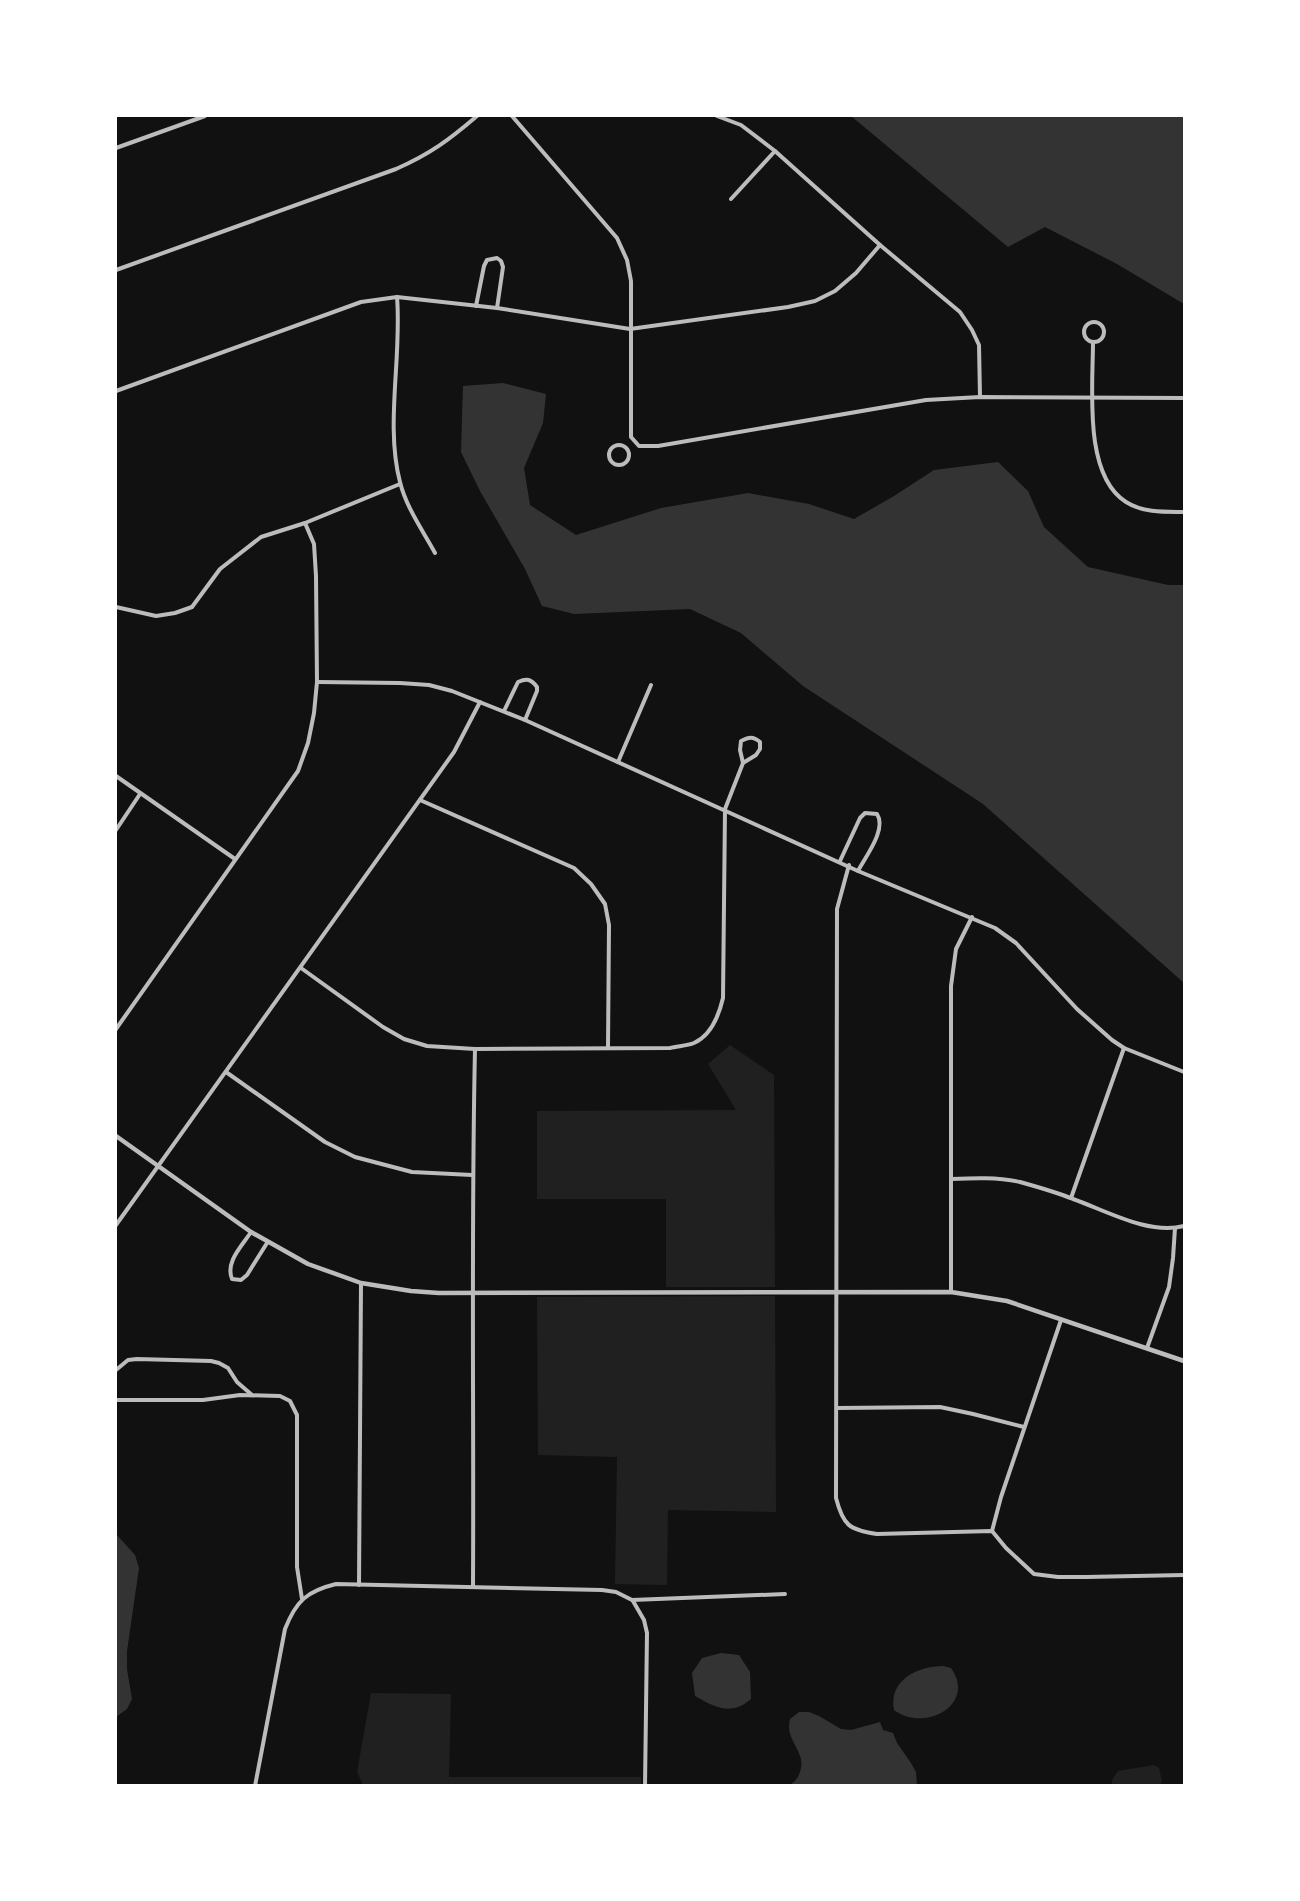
<svg xmlns="http://www.w3.org/2000/svg" width="1300" height="1901" font-family="'PT Sans Narrow',sans-serif">
	<rect width="100%" height="100%" fill="#111"/>
	<g fill="#202020">
		<path d="M730 1045 774 1075 775 1287H666V1199H537V1111L736 1110 708 1064Z"/>
		<path d="M775 1296 776 1512 668 1510 667 1585 615 1584 617 1457 538 1455 537 1297Z"/>
		<path d="M371 1693 451 1694 449 1777H641V1785H363L357 1772Z"/>
		<path d="M1154 1765 1159 1768 1162 1781 1160 1785H1112V1780L1118 1771Z"/>
	</g>
	<g fill="#333">
		<path d="M851 116H1184V304L1117 264 1045 227 1008 247Z"/>
		<path d="M503 383 546 394 543 423 524 468 530 505 576 535 661 508 748 493 809 504 854 519 894 496 934 470 998 462 1028 491 1044 527 1088 567 1168 585H1184V983L983 804 803 686 741 633 690 609 574 614 542 606 525 569 480 491 461 452 463 386Z"/>
		<path d="M116 1530 117 1535 135 1555 139 1568 127 1651V1669L132 1699 127 1709 116 1717Z"/>
		<path d="M721 1653 739 1655 750 1672 751 1699C731 1716 716 1708 695 1696L692 1673 702 1658Z"/>
		<path d="M943 1666 951 1668C977 1705 924 1733 894 1710 888 1680 918 1666 943 1666Z"/>
		<path d="M799 1712H809L819 1716 841 1729 851 1730 880 1722 883 1730 893 1733 897 1743 911 1763 916 1772 917 1785H789C799 1781 804 1766 800 1756 795 1742 786 1735 790 1719Z"/>
	</g>
	<g fill="none" stroke-linecap="round" stroke-linejoin="round">
		<g stroke="#bcbcbc" stroke-width="4">
			<path d="M512 116 617 238 627 260 631 281V437L639 446H658L926 400 980 397 1184 398"/>
			<path d="M717 116 741 125 775 151 880 245 960 312 972 330 979 345 980 397"/>
			<path d="M116 148 205 116"/>
			<path d="M731 199 775 151"/>
			<path d="M116 270 396 169C430 154 449 140 477 116"/>
			<path d="M397 297C402 357 385 425 400 482 406 507 423 531 435 553"/>
			<path d="M476 306 484 266 487 260 497 258 501 261 503 267 497 308"/>
			<circle cx="1094" cy="332" r="10"/>
			<path d="M1093 342C1093 387 1083 475 1126 502 1143 513 1165 512 1184 512"/>
			<path d="M116 391 361 302 397 297 497 308 630 329 788 307 815 301 835 291 856 273 880 245"/>
			<circle cx="619" cy="455" r="10"/>
			<path d="M116 607 156 616 175 613 192 607 220 569 261 537 305 523 400 484"/>
			<path d="M317 682 400 683 429 685 452 691 525 720 858 871 995 928 1016 943 1077 1009 1112 1040 1124 1048 1184 1072"/>
			<path d="M504 711 518 682C527 678 531 679 537 687V691L525 720"/>
			<path d="M618 762 651 685"/>
			<path d="M116 776 235 859"/>
			<path d="M420 800 574 868 591 884 605 904 609 925 608 1048"/>
			<path d="M116 830 140 794"/>
			<path d="M840 861 860 818 865 813 877 814C887 829 866 856 858 871"/>
			<path d="M849 865 837 909 836 1498C843 1525 849 1530 877 1534L992 1531 1006 1548 1034 1574 1058 1577H1086L1184 1575"/>
			<path d="M301 968 383 1027 404 1039 427 1046 475 1049 670 1048C677 1046 687 1046 694 1043 712 1035 719 1015 723 998L725 809 743 763 756 755 760 749V742C753 736 749 737 741 741L740 750 743 763"/>
			<path d="M116 1029 298 771 308 743 314 713 317 682 316 576 314 544 305 523"/>
			<path d="M226 1072 325 1142 355 1157 412 1172 472 1175"/>
			<path d="M951 1179C974 1178 997 1177 1020 1182 1038 1187 1056 1192 1073 1199 1107 1211 1148 1235 1184 1226"/>
			<path d="M1071 1198 1124 1048"/>
			<path d="M116 1225 454 752 480 702"/>
			<path d="M251 1232C242 1246 225 1262 232 1279L241 1280 247 1275 267 1243"/>
			<path d="M951 1292V986L956 949 972 917"/>
			<path d="M1147 1348 1169 1287 1173 1258 1175 1228"/>
			<path d="M116 1370 128 1360 137 1359 211 1361 219 1363 228 1368 237 1382 252 1395"/>
			<path d="M116 1400H203L240 1395 280 1396 290 1401 297 1415V1567L302 1599"/>
			<path d="M837 1408 940 1407 973 1414 1024 1427"/>
			<path d="M992 1531 1001 1497 1061 1320"/>
			<path d="M359 1585 361 1283"/>
			<path d="M473 1586C474 1407 471 1228 475 1049"/>
			<path d="M633 1601 644 1620 647 1633 645 1786"/>
			<path d="M255 1786 285 1629C296 1601 307 1591 336 1584L602 1590 616 1592 632 1600 785 1594"/>
		</g>
		<path stroke="#bcbcbc" stroke-width="4.5" d="M116 1136 251 1232 308 1264 361 1283 411 1291 439 1293 951 1292 1007 1301 1184 1361"/>
	</g>
	<rect width="1300" height="1901" fill="none" stroke="#ffffff" stroke-width="234"/>
</svg>
